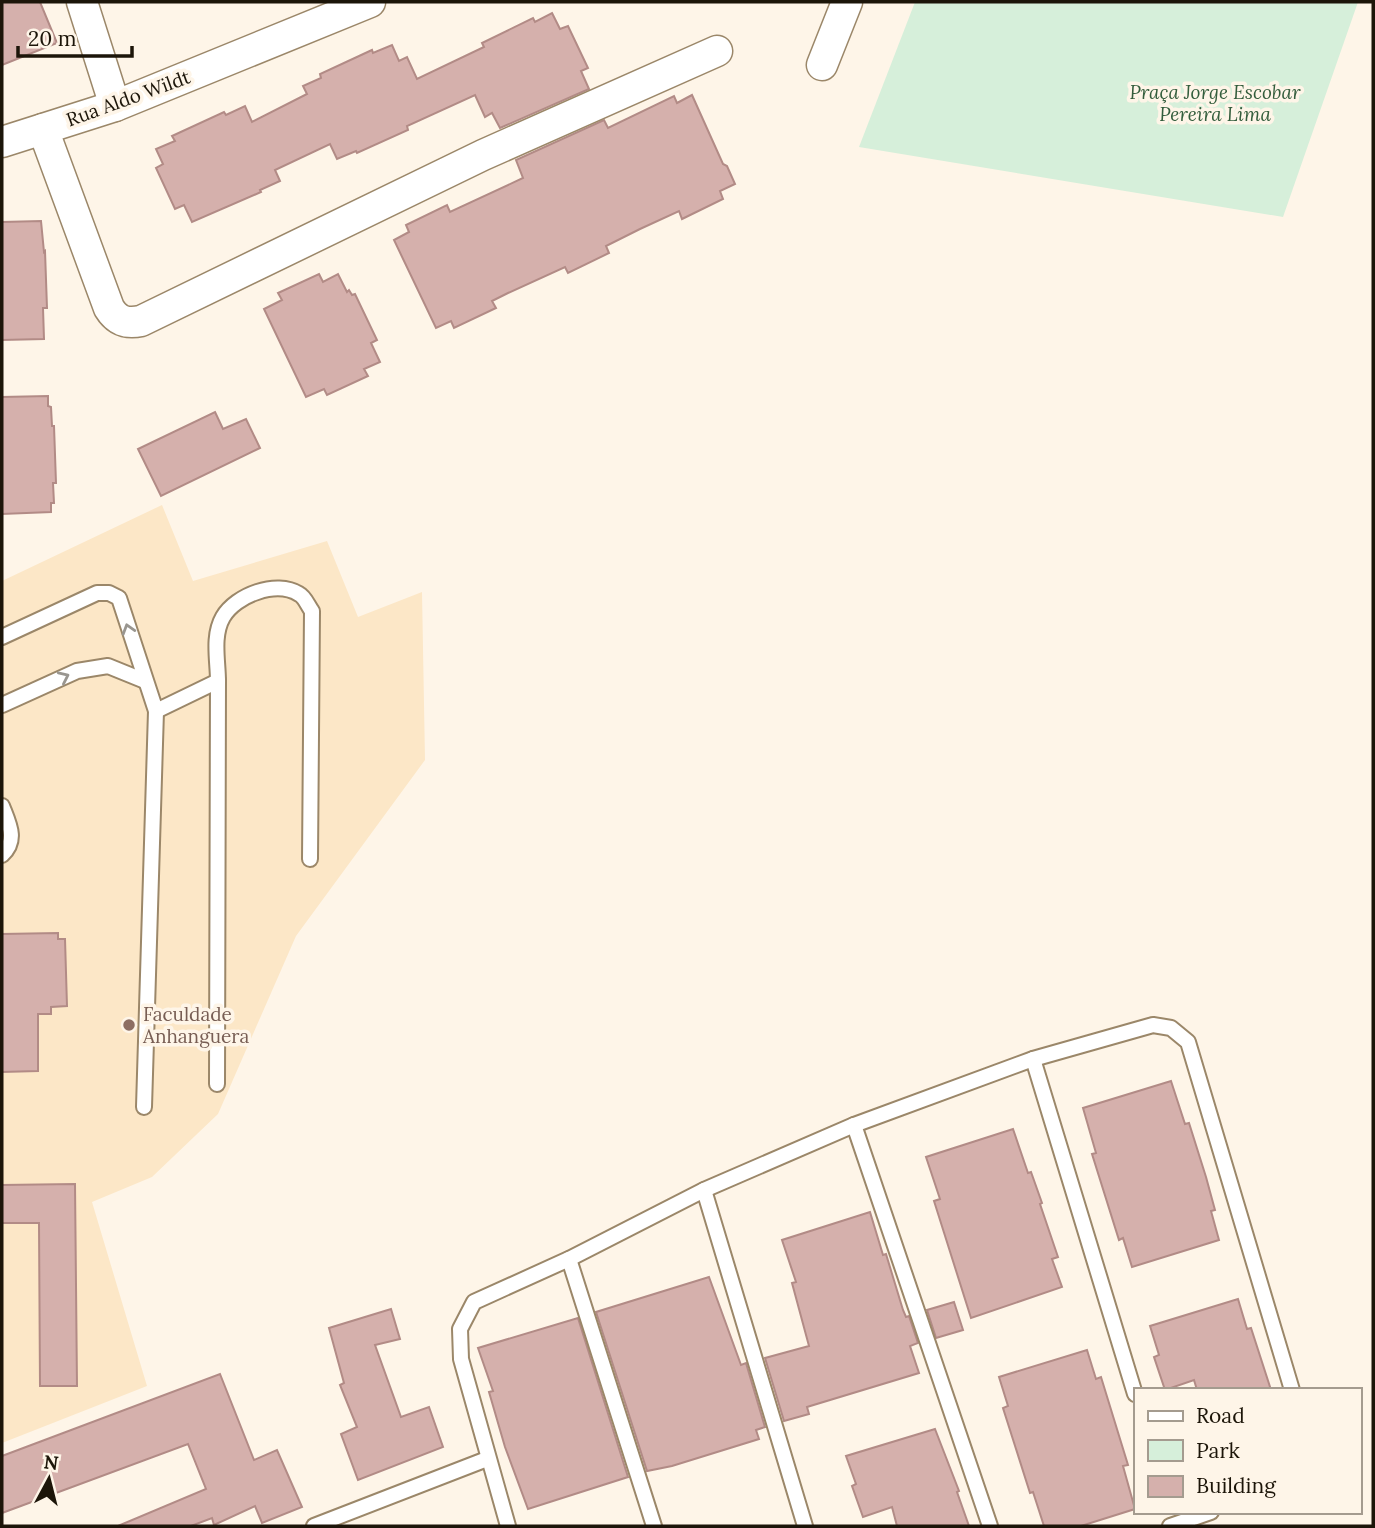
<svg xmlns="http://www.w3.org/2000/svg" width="1375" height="1528" font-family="Lora,serif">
	<rect width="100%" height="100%" fill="#fef5e8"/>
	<path fill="#fce7c7" d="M162 505 193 581 327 541 358 617 422 592 425 760 296 936 218 1114 152 1177 92 1202 147 1386 2 1443V581Z"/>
	<path fill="#d6efda" d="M915 2H1358L1283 217 859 147Z"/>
	<g fill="#d5b0ac" stroke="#b28b86" stroke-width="2">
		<path d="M2 2H40L57 43 2 65Z"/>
		<path d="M552 13 560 29 568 26 588 68 581 71 589 89 500 128 492 113 485 117 475 95 407 126 408 130 357 153 356 151 337 159 330 144 275 170 280 181 260 190 261 192 192 222 184 205 175 209 156 168 163 164 156 149 175 141 172 136 224 112 226 115 245 106 252 122 307 94 303 86 321 78 320 74 372 50 373 53 392 45 399 61 407 57 417 79 484 47 482 43 533 18 535 22Z"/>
		<path d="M692 95 723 164 727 166 735 184 720 191 723 199 682 219 679 211 640 229 606 246 609 253 568 273 565 267 508 293 492 301 496 308 454 328 451 321 436 328 394 240 409 232 406 225 447 205 450 212 523 178 516 160 604 120 608 128 674 96 677 103Z"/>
		<path d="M41 221 44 252 45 251 47 308H43L44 339 2 340V222Z"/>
		<path d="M319 274 323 282 338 274 347 292 349 290 352 295 355 294 377 340 371 343 380 362 364 369 368 376 327 395 324 389 306 397 264 309 282 300 278 293Z"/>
		<path d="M48 396V406L51 407 52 426H54L56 483H53L54 503H51V512L2 514V397Z"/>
		<path d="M215 412 223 429 246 419 260 448 161 496 138 449Z"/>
		<path d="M58 933V939H65L67 1006 51 1007V1014H38V1071L2 1072V934Z"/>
		<path d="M1171 1081 1185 1124 1189 1123 1206 1177 1215 1210 1211 1211 1219 1240 1132 1267 1123 1238 1119 1240 1092 1154 1096 1153 1083 1108Z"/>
		<path d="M1013 1129 1028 1173 1031 1172 1042 1203 1040 1204 1058 1257 1052 1259 1062 1287 971 1318 934 1201 940 1199 926 1157Z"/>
		<path d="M75 1184 77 1386H40L39 1223H2V1185Z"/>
		<path d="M870 1212 883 1255 886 1254 903 1310 906 1317 909 1316 918 1343 910 1346 919 1373 807 1407 809 1414 784 1421 765 1358 809 1346 792 1283 796 1282 782 1240Z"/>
		<path d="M709 1277 741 1365 746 1363 765 1427 756 1430 759 1439 672 1466 647 1471 596 1312Z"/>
		<path d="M1238 1299 1247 1329 1251 1328 1271 1390H1197L1194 1380 1165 1390 1154 1357 1159 1355 1150 1326Z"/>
		<path d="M954 1302 963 1330 936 1338 927 1310Z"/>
		<path d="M391 1309 400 1339 375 1345 401 1417 429 1407 443 1447 358 1480 341 1434 357 1427 340 1385 344 1383 329 1328Z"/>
		<path d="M578 1318 628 1477 528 1509 505 1447 489 1392 493 1391 478 1348Z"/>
		<path d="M1087 1350 1096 1379 1101 1377 1128 1465 1123 1466 1135 1509 1081 1526H1044L1033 1492 1030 1493 1003 1408 1008 1406 999 1377Z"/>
		<path d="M220 1374 254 1460 277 1450 302 1507 262 1523 255 1506 214 1525 212 1518 191 1526H118L206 1489 188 1444 2 1513V1456Z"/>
		<path d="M935 1429 959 1491 957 1492 969 1526H897L892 1507 863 1517 852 1486 856 1484 846 1456Z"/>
	</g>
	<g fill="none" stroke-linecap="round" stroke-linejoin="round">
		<defs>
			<g id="service">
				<path d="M2 637 97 593H109L119 598 156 711 144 1107"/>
				<path d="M2 705 77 671 108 666 145 681"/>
				<path d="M156 711 218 681"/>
				<path d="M2 806C9 824 18 840 2 855"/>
				<path d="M1033 1059 1135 1394"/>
				<path d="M217 1084 218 681C218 661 212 636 223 617 236 595 276 580 299 594 305 597 308 606 312 611L310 859"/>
				<path d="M854 1125 990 1526"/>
				<path d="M704 1190 805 1526"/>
				<path d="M569 1259 654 1526"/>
				<path d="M314 1526 487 1459"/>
				<path d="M508 1526 461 1359 460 1329 474 1302 569 1259 704 1190 854 1125 1033 1059 1153 1025 1171 1028 1188 1042 1292 1390"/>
				<path d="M1170 1526 1211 1512"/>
			</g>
			<g id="minor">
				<path d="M82 2 115 106"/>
				<path d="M822 65 847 2"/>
				<path d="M43 129 109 308C117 321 126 324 141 321L483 155 717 51"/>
				<path d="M2 142 115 106 370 2"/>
			</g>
		</defs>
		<use href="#service" stroke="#9b8769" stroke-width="18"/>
		<use href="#minor" stroke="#9b8769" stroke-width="33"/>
		<use href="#service" stroke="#fff" stroke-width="14"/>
		<use href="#minor" stroke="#fff" stroke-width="30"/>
	</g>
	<defs><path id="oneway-chevron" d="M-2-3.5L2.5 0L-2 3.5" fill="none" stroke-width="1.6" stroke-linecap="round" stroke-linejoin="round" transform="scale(1.75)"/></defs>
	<g stroke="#999690">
		<use href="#oneway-chevron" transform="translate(128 629) rotate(-107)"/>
		<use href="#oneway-chevron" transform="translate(64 677) rotate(-25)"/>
	</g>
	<circle fill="#8d6e63" stroke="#fef5e8" stroke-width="2.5" cx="129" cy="1025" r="7"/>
	<g text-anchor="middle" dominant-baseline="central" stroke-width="7" stroke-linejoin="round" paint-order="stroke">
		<g font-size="19" font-style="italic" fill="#335d3c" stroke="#fef5e8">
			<text x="1215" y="92">Praça Jorge Escobar<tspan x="1215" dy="22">Pereira Lima</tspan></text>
		</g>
		<g font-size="19" fill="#1c1509" stroke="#fef5e8">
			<text transform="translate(128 98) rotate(-20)">Rua Aldo Wildt</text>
		</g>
		<g font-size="19" fill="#785e54" stroke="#fef5e8" text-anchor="start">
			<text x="143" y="1014">Faculdade<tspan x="143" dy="22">Anhanguera</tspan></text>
		</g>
	</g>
	<rect width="1375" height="1528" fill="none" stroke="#1c1509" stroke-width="7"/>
	<rect x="1134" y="1388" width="228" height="126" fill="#fef5e8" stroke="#a49b8f" stroke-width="2"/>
	<rect x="1148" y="1411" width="35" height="10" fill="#ffffff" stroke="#a49b8f" stroke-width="2"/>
	<text x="1196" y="1423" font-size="21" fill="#1c1509">Road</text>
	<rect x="1148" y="1440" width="35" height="21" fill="#d6efda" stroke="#a49b8f" stroke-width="2"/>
	<text x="1196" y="1458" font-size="21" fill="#1c1509">Park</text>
	<rect x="1148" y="1476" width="35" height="21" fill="#d5b0ac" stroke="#a49b8f" stroke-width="2"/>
	<text x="1196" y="1493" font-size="21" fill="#1c1509">Building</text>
	<g transform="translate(49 1479) rotate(7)" stroke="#fef5e8" stroke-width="5" paint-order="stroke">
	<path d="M0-5L12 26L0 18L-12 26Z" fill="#1c1509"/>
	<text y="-10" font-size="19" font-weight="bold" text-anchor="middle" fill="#1c1509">N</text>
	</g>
	<path d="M18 46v10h114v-10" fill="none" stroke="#1c1509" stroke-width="3.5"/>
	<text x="28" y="46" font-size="21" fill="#1c1509" stroke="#fef5e8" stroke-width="5" paint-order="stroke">20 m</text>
</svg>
